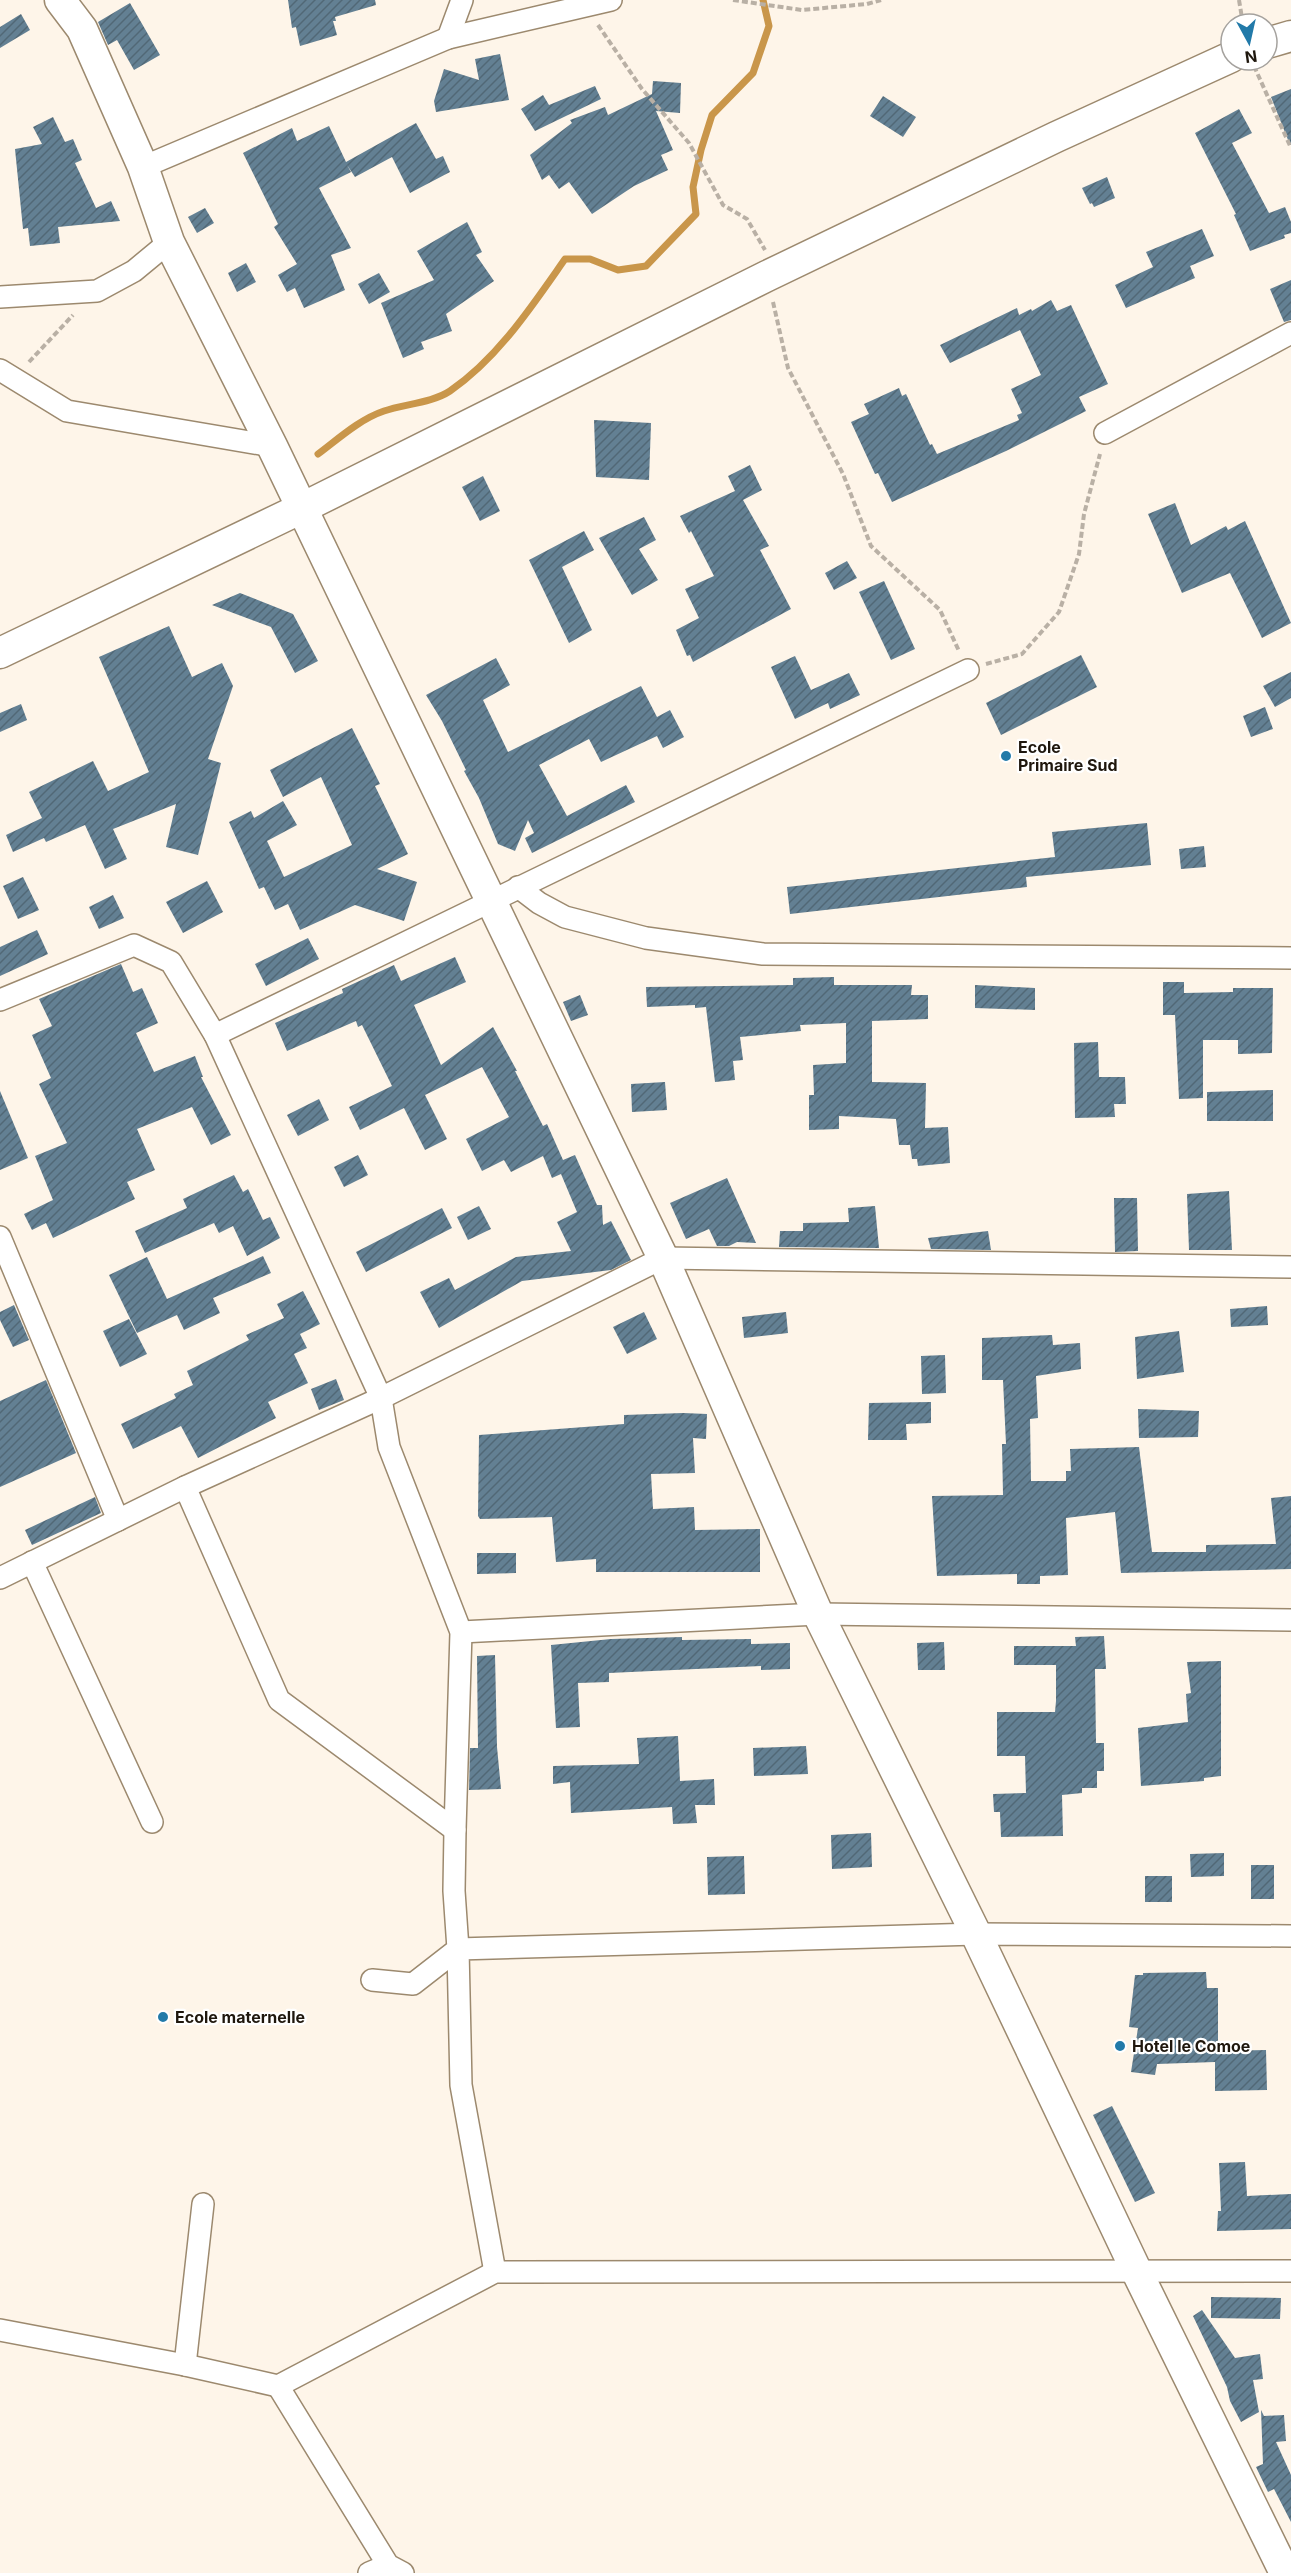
<svg xmlns="http://www.w3.org/2000/svg" width="1291" height="2573" font-family="Inter,sans-serif">
	<defs>
		<pattern id="building-hatch" width="6" height="6" patternUnits="userSpaceOnUse" patternTransform="scale(1.5)"><rect width="6" height="6" fill="#638093"/><path d="M-1 1l2-2M0 6l6-6M5 7l2-2" fill="none" stroke="#516876"/></pattern>
	</defs>
	<rect width="100%" height="100%" fill="#fef5e9"/>
	<g fill="none" stroke-linecap="round" stroke-linejoin="round">
		<path stroke="#c9964a" stroke-width="7" d="M318 454C338 439 360 419 384 411 404 404 432 403 450 391 498 358 532 306 565 259H590L618 270 646 266 696 214 693 187 701 150 712 115 753 73 769 26 763 0"/>
	</g>
	<g fill="url(#building-hatch)">
		<path d="M288 0H375L376 5 335 17 336 21H333L337 35 300 46 296 27 292 28Z"/>
		<path d="M130 3 160 55 134 70 117 40 108 45 98 22Z"/>
		<path d="M21 14 30 30 0 48V27Z"/>
		<path d="M500 54 509 100 436 112 434 101 444 69 479 80 475 59Z"/>
		<path d="M653 81 681 83 680 113 656 111 673 150 661 155 668 170 634 186 592 214 569 182 559 189 549 175 542 180 530 155 572 123 570 120 605 107 608 115 652 94Z"/>
		<path d="M595 86 601 99 535 131 521 109 543 95 549 105Z"/>
		<path d="M1291 89V145H1290L1271 97Z"/>
		<path d="M883 96 916 117 903 137 870 116Z"/>
		<path d="M1239 109 1252 133 1232 143 1269 213 1285 207 1291 222V233L1284 235 1285 238 1250 251 1234 215 1236 214 1195 133Z"/>
		<path d="M53 117 65 142 73 139 82 160 75 163 96 208 111 201 120 221 58 227 60 243 30 246 28 228 23 229 15 149 42 144 33 127Z"/>
		<path d="M416 123 436 159 443 156 450 172 410 193 392 157 355 177 347 165 351 172 319 188 351 248 331 255 345 290 304 308 295 288 287 292 278 275 297 264 274 227 278 224 243 153 292 128 297 141 329 126 346 162Z"/>
		<path d="M1107 177 1115 198 1094 207 1092 203 1090 204 1082 188Z"/>
		<path d="M205 208 214 223 197 233 188 217Z"/>
		<path d="M467 222 482 252 476 255 494 281 446 314 452 331 421 342 424 349 403 358 381 303 434 280 417 251Z"/>
		<path d="M1202 229 1214 256 1190 266 1195 278 1126 308 1115 285 1153 267 1146 252Z"/>
		<path d="M246 263 256 282 237 292 228 273Z"/>
		<path d="M379 273 390 292 369 304 358 284Z"/>
		<path d="M1291 280V320L1284 322 1270 289Z"/>
		<path d="M1051 300 1057 311 1071 305 1108 384 1079 397 1086 411 1006 451 892 502 878 473 875 474 851 422 869 414 864 404 899 388 902 396 906 394 930 445 932 444 937 454 1019 420 1017 415 1022 413 1011 389 1041 375 1020 330 950 363 940 345 1017 308 1019 315 1031 309 1032 311Z"/>
		<path d="M594 420 651 423 649 480 596 477Z"/>
		<path d="M750 465 762 490 743 500 769 546 760 550 791 609 693 662 690 655 687 656 676 630 699 618 685 589 714 576 691 531 689 533 680 516 735 491 728 476Z"/>
		<path d="M483 476 500 511 480 521 462 487Z"/>
		<path d="M1175 503 1191 545 1226 526 1228 530 1245 521 1291 623 1262 638 1230 573 1182 593 1148 514Z"/>
		<path d="M644 517 656 540 639 549 658 580 632 595 599 538Z"/>
		<path d="M584 531 594 550 562 567 592 630 569 643 529 560Z"/>
		<path d="M847 561 857 578 834 590 825 573Z"/>
		<path d="M884 581 915 649 891 660 859 592Z"/>
		<path d="M240 593 293 614 318 661 295 673 271 627 212 605Z"/>
		<path d="M169 626 192 677 222 663 233 686 208 759 221 763 198 855 166 847 176 804 113 829 127 859 105 869 85 825 46 842 44 838 13 852 6 835 42 818 29 792 93 761 108 791 149 772 99 657Z"/>
		<path d="M1081 655 1097 687 1001 735 986 703Z"/>
		<path d="M795 656 811 690 849 673 860 695 830 709 828 703 795 719 771 667Z"/>
		<path d="M496 658 510 685 483 700 508 752 641 686 657 717 670 710 684 737 663 748 657 736 601 762 589 739 539 765 567 816 626 785 635 802 532 853 525 838 534 833 528 820 515 851 498 844 479 798 464 771 466 770 442 721 426 695Z"/>
		<path d="M1291 672V698L1275 707 1263 686Z"/>
		<path d="M21 704 27 720 0 732V713Z"/>
		<path d="M1265 707 1273 729 1251 737 1243 716Z"/>
		<path d="M352 728 380 784 375 786 408 854 377 869 417 882 404 921 355 905 300 930 288 904 275 910 264 887 259 889 229 822 251 811 254 818 283 801 297 825 267 841 284 877 352 845 321 777 283 797 270 770Z"/>
		<path d="M1147 823 1151 865 1026 877 1027 887 790 914 787 887 1055 857 1052 832Z"/>
		<path d="M1204 846 1206 867 1181 869 1179 849Z"/>
		<path d="M23 877 39 910 18 919 3 886Z"/>
		<path d="M207 881 223 912 183 933 166 902Z"/>
		<path d="M113 895 124 918 99 929 89 907Z"/>
		<path d="M37 930 48 954 0 976V947Z"/>
		<path d="M308 938 319 959 266 986 255 964Z"/>
		<path d="M455 957 466 982 414 1005 441 1065 493 1027 517 1071H515L543 1126 547 1124 563 1160 575 1155 597 1205H602L603 1225 611 1221 631 1260 611 1270 522 1281 439 1328 420 1292 449 1278 455 1290 516 1257 571 1251 557 1222 577 1212 561 1174 552 1178 543 1156 511 1172 504 1160 482 1171 466 1139 509 1117 482 1067 425 1095 447 1139 425 1150 404 1108 360 1130 349 1107 392 1086 362 1025 358 1027 356 1021 287 1051 275 1023 343 993 342 989 394 965 401 981Z"/>
		<path d="M121 964 133 992 142 988 158 1023 136 1033 154 1072 195 1056 203 1077H201L231 1135 211 1145 192 1107 137 1129 155 1170 127 1182 135 1199 53 1238 46 1223 32 1230 24 1214 53 1200 35 1156 67 1143 39 1084 51 1078 32 1035 52 1026 39 999Z"/>
		<path d="M834 977V985H912L911 995H928V1019L872 1021V1082L926 1083 925 1128 948 1127 950 1163 918 1166 917 1159H912L910 1145H899L896 1119 839 1116V1129L809 1130V1095H814L813 1065 846 1063V1023L800 1025 801 1031 740 1037 743 1060 733 1061 735 1080 715 1082 706 1007 695 1008V1005L647 1007 646 987 793 985V978Z"/>
		<path d="M1163 982H1184V993L1233 992V988H1273L1272 1053 1238 1054V1040H1203V1098L1179 1099 1175 1015H1163Z"/>
		<path d="M975 985 1035 988V1010L975 1008Z"/>
		<path d="M580 995 588 1015 571 1021 563 1002Z"/>
		<path d="M1098 1042 1099 1077H1125L1126 1104H1114L1115 1117 1075 1118 1074 1043Z"/>
		<path d="M665 1082 667 1110 632 1112 631 1084Z"/>
		<path d="M1273 1090V1121H1207V1092Z"/>
		<path d="M0 1091 28 1158 0 1170Z"/>
		<path d="M319 1099 329 1120 298 1136 287 1115Z"/>
		<path d="M358 1155 368 1175 344 1187 334 1167Z"/>
		<path d="M234 1175 243 1192 248 1189 263 1220 270 1217 280 1238 247 1256 233 1226 219 1233 214 1223 145 1253 135 1231 187 1208 183 1199Z"/>
		<path d="M727 1178 756 1243 737 1242 729 1246H717L709 1229 686 1239 670 1203Z"/>
		<path d="M1229 1191 1232 1250H1189L1187 1194Z"/>
		<path d="M1114 1198H1137L1138 1251 1115 1252Z"/>
		<path d="M479 1206 491 1229 468 1240 457 1217Z"/>
		<path d="M875 1206 879 1248 779 1247 780 1231H803V1223L849 1222 848 1208Z"/>
		<path d="M442 1208 452 1228 366 1272 356 1252Z"/>
		<path d="M988 1231 991 1250 931 1249 928 1238Z"/>
		<path d="M263 1256 271 1273 213 1298 220 1313 184 1330 177 1315 137 1333 109 1275 147 1257 167 1299Z"/>
		<path d="M303 1291 320 1324 300 1334 307 1348 294 1354 308 1383 268 1402 276 1418 198 1458 181 1426 133 1449 121 1424 176 1398 174 1394 193 1385 187 1371 249 1340 246 1335 284 1318 277 1304Z"/>
		<path d="M14 1305 29 1340 13 1347 0 1320V1312Z"/>
		<path d="M1267 1306 1268 1325 1231 1327 1230 1309Z"/>
		<path d="M644 1312 657 1339 627 1354 613 1327Z"/>
		<path d="M786 1312 788 1333 744 1338 742 1317Z"/>
		<path d="M129 1319 147 1354 120 1367 103 1331Z"/>
		<path d="M1179 1331 1184 1372 1137 1379 1135 1337Z"/>
		<path d="M1052 1335 1053 1345 1080 1343 1081 1369 1036 1376 1038 1418 1030 1419 1031 1481H1066V1471H1071L1070 1449 1139 1447 1152 1552H1206V1545L1276 1544 1271 1498 1291 1496V1569L1121 1573 1115 1512 1066 1518 1068 1575 1040 1576V1584H1017V1574L937 1576 932 1496 1003 1495 1002 1444H1006L1003 1380H982V1338Z"/>
		<path d="M945 1355 946 1393 922 1394 921 1356Z"/>
		<path d="M336 1379 344 1400 319 1410 311 1389Z"/>
		<path d="M46 1380 76 1453 0 1487V1401Z"/>
		<path d="M931 1402V1423L906 1424 907 1440H868L869 1403Z"/>
		<path d="M1138 1409 1199 1411 1198 1437 1139 1438Z"/>
		<path d="M683 1413 707 1414 706 1439 693 1438 695 1473 651 1474 653 1509 694 1507 695 1530 760 1529V1572H596V1559L556 1562 552 1517 480 1519 478 1516 479 1435 624 1424V1415Z"/>
		<path d="M95 1497 101 1513 32 1545 25 1530Z"/>
		<path d="M477 1553H516V1573L477 1574Z"/>
		<path d="M1104 1636 1106 1669H1095L1096 1743H1104V1771H1097V1788H1082V1793L1062 1795 1063 1836 1001 1837 1000 1812H994L993 1794 1026 1793 1025 1756H997V1712H1055L1056 1701V1665H1014V1646H1076L1075 1637Z"/>
		<path d="M682 1637V1640L751 1639V1644L790 1643V1669L761 1670V1666L609 1673V1682L578 1683 580 1727 556 1728 551 1645 611 1639Z"/>
		<path d="M944 1642 945 1670H918L917 1643Z"/>
		<path d="M495 1655 497 1747 501 1789 469 1790 470 1748H478L477 1656Z"/>
		<path d="M1221 1661V1776L1204 1778V1781L1141 1786 1138 1728 1188 1722 1186 1694 1191 1693 1187 1662Z"/>
		<path d="M678 1736 680 1781 714 1779 715 1805H695L697 1823 673 1824 672 1807 571 1813 570 1782 553 1784V1766L639 1764 637 1738Z"/>
		<path d="M806 1746 808 1774 754 1776 753 1748Z"/>
		<path d="M871 1833 872 1867 832 1869 831 1835Z"/>
		<path d="M1224 1853V1876L1191 1877 1190 1854Z"/>
		<path d="M744 1856 745 1894 708 1895 707 1857Z"/>
		<rect x="1251" y="1865" width="23" height="34"/>
		<rect x="1145" y="1876" width="27" height="26"/>
		<path d="M1206 1972 1207 1988H1218V2051L1266 2050 1267 2090 1215 2091V2062L1157 2064 1155 2075 1131 2072 1138 2028 1129 2027 1135 1975H1143V1973Z"/>
		<path d="M1112 2106 1155 2193 1135 2202 1093 2115Z"/>
		<path d="M1245 2162 1247 2196 1291 2194V2229L1217 2231 1218 2211H1221L1219 2163Z"/>
		<path d="M1211 2297 1281 2298 1280 2319 1211 2318Z"/>
		<path d="M1202 2310 1235 2358 1260 2354 1263 2379 1253 2380 1259 2412 1241 2422 1230 2401 1227 2387 1193 2316Z"/>
		<path d="M1261 2410 1264 2416 1284 2415 1286 2441 1276 2442 1291 2475V2522L1274 2489 1268 2492 1256 2467 1263 2464Z"/>
	</g>
	<g fill="none" stroke-linecap="round" stroke-linejoin="round">
		<defs>
			<g id="street">
				<path d="M448 38 462 0"/>
				<path d="M143 167 448 38 611 0"/>
				<path d="M0 297 97 291 134 271 169 242"/>
				<path d="M0 370 67 411 272 446"/>
				<path d="M1105 433 1291 333"/>
				<path d="M518 887 539 903 565 917 646 938 763 954 1291 958"/>
				<path d="M0 1000 134 945 171 962 215 1035 381 1398 389 1447 461 1632 455 1830 454 1891 458 1949 413 1984 372 1980"/>
				<path d="M215 1035 968 670"/>
				<path d="M0 1237 118 1520"/>
				<path d="M185 1487 279 1700 455 1830"/>
				<path d="M32 1562 152 1822"/>
				<path d="M0 1578 185 1487 381 1398 663 1258 1291 1267"/>
				<path d="M461 1632 818 1614 1291 1620"/>
				<path d="M495 2272 461 2085 458 1949 976 1934 1291 1936"/>
				<path d="M0 2330 185 2365 278 2386 495 2272 1291 2271"/>
				<path d="M185 2365 203 2204"/>
				<path d="M278 2386 388 2565 403 2573"/>
				<path d="M369 2573 388 2565 391 2573"/>
			</g>
			<g id="secondary">
				<path d="M60 0 82 29 143 167 169 242 272 446 663 1258 818 1614 976 1934 1136 2270 1285 2573"/>
				<path d="M1267 43 1291 36"/>
				<path d="M0 653 302 508 767 276 1056 137 1231 57"/>
			</g>
		</defs>
		<use href="#street" stroke="#9c896e" stroke-width="24"/>
		<use href="#secondary" stroke="#9c896e" stroke-width="33"/>
		<g stroke="#b9b0a5" stroke-width="4" stroke-dasharray="6 3" stroke-linecap="butt">
			<path d="M733 0 802 10 867 4 881 0"/>
			<path d="M1239 0 1243 24"/>
			<path d="M598 25 642 89 689 143 723 205 747 219 765 250"/>
			<path d="M1254 66 1291 148"/>
			<path d="M773 302 788 368 843 474 871 546 940 610 959 651"/>
			<path d="M29 362 73 315"/>
			<path d="M986 664 1022 654 1059 612 1079 554 1084 514 1100 454"/>
		</g>
		<use href="#street" stroke="#fff" stroke-width="21"/>
		<use href="#secondary" stroke="#fff" stroke-width="30"/>
	</g>
	<g fill="#227aa9" stroke="#fff" stroke-width="2">
		<circle cx="1006" cy="756" r="6"/>
		<circle cx="163" cy="2017" r="6"/>
		<circle cx="1120" cy="2046" r="6"/>
	</g>
	<g text-anchor="middle" dominant-baseline="central" stroke-width="4.5" stroke-linejoin="round" paint-order="stroke">
		<g font-size="16" font-weight="bold" fill="#1f170d" stroke="#fff" text-anchor="start">
			<text x="1018" y="747">Ecole<tspan x="1018" dy="18">Primaire Sud</tspan></text>
			<text x="175" y="2017">Ecole maternelle</text>
			<text x="1132" y="2046">Hotel le Comoe</text>
		</g>
	</g>
	<g transform="translate(1249 42) rotate(172)"><circle r="28" fill="#ffffff" stroke="#a5a29e" stroke-width="1.5"/>
	<path d="M0-4.5L10 22L0 15L-10 22Z" fill="#227aa9"/>
	<text y="-9" font-size="16" font-weight="bold" text-anchor="middle" fill="#1f170d">N</text>
	</g>
</svg>
